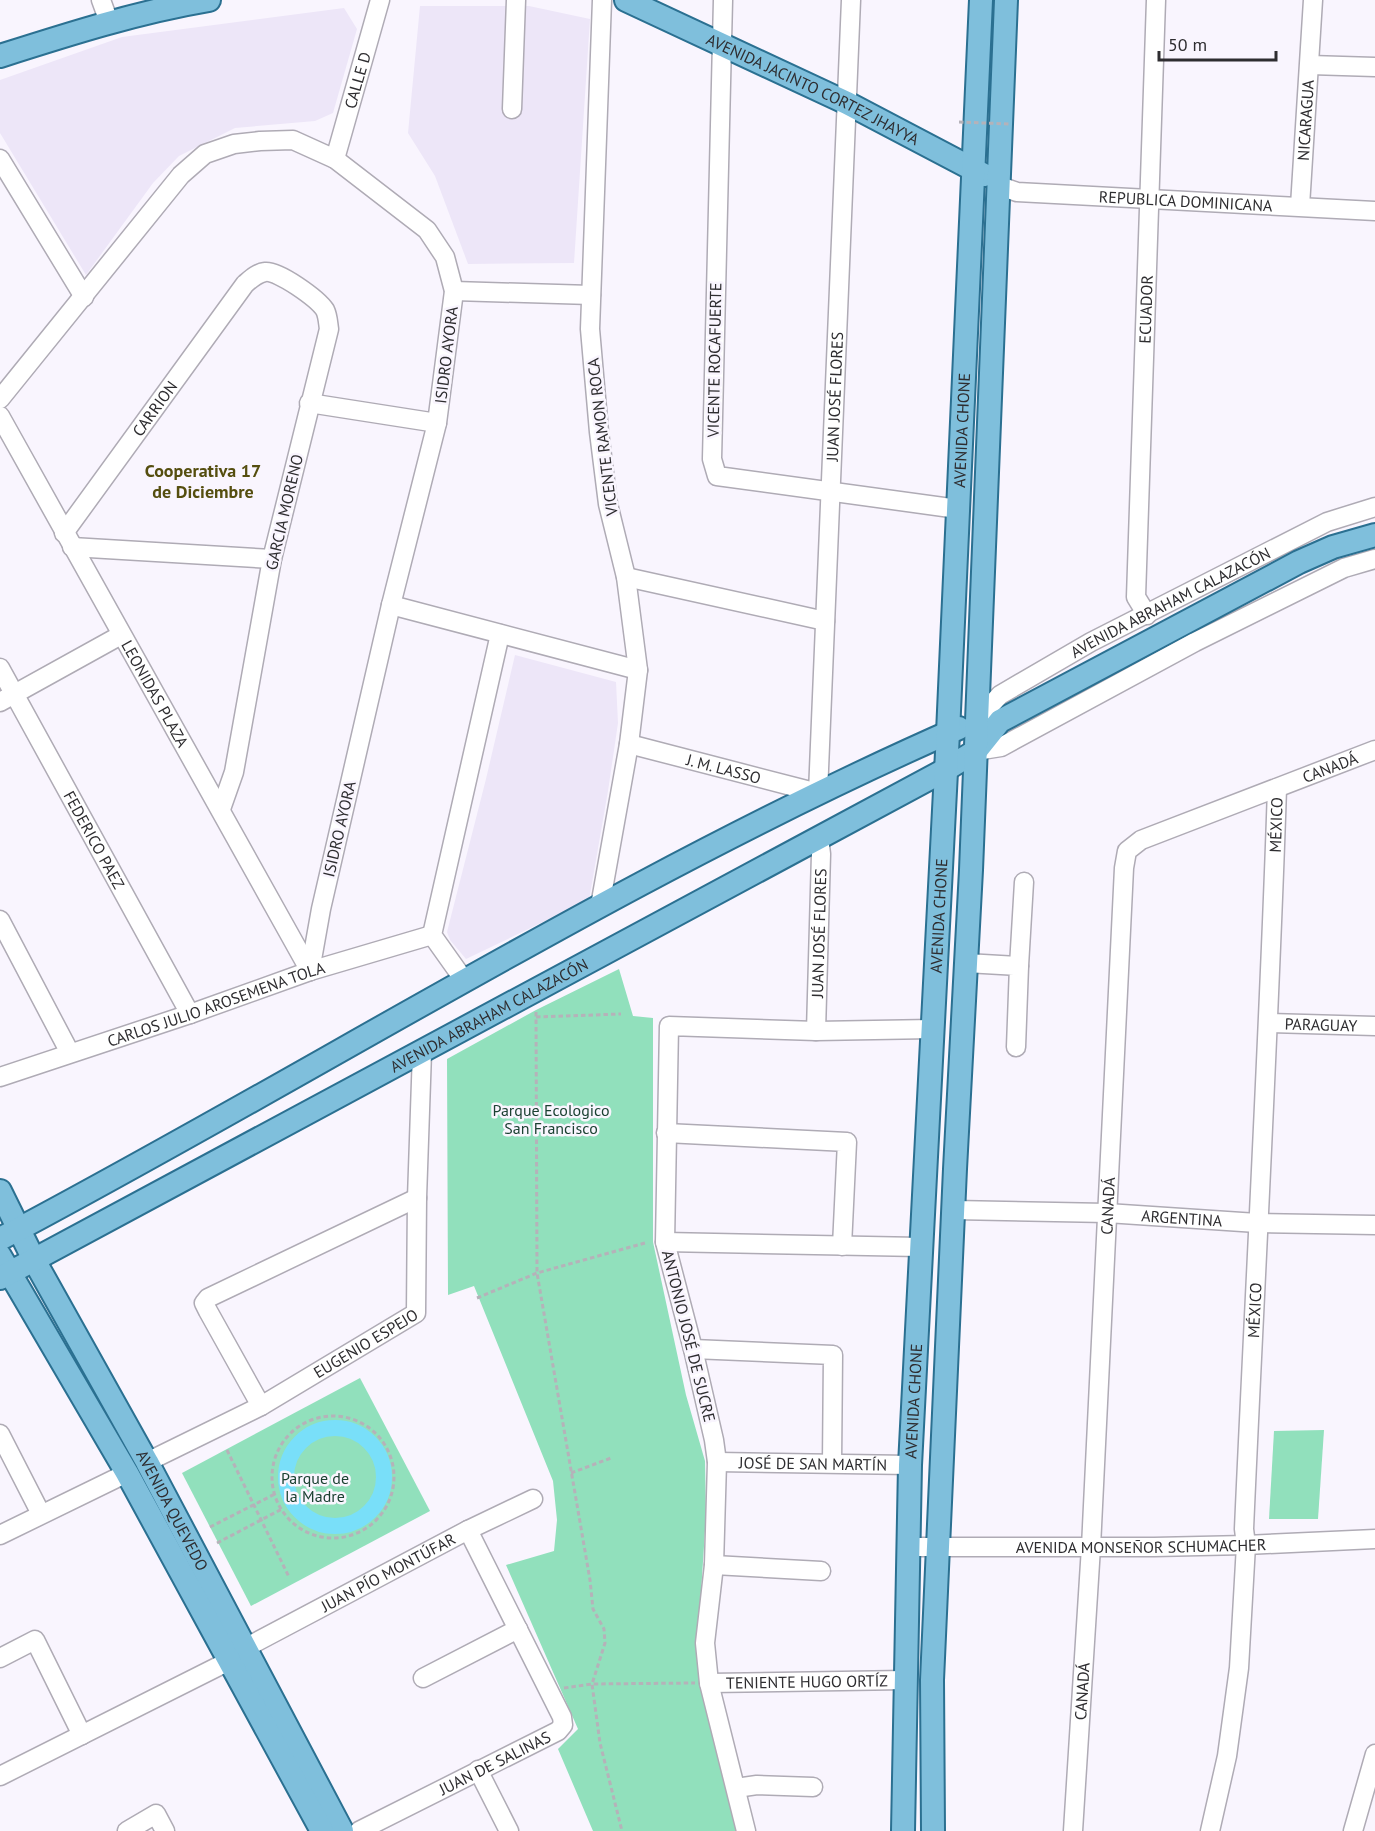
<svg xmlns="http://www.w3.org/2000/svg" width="1375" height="1831" font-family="'PT Sans',sans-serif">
	<rect width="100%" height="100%" fill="#f9f5fe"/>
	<g fill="#ede6f8">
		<path d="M420 6H529L590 19 574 263 468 264 435 176 408 133Z"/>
		<path d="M344 8 357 29 333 113 315 121 235 128 179 156 153 183 86 275 0 133V80L122 37Z"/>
		<path d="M515 655 616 682 618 723 608 791 589 900 466 959 450 940 447 932 486 779Z"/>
	</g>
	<g fill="#91e0bc">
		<path d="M619 969 633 1016 653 1018V1242L686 1395 705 1461 706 1515 698 1639 743 1831H593L558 1749 578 1729 506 1565 554 1551 557 1520 553 1481 474 1286 448 1295 447 1059 536 1010Z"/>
		<path d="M360 1378 430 1511 251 1606 182 1473Z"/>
		<path d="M1324 1430 1318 1519H1269L1274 1431Z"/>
	</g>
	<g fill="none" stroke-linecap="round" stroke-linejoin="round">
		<circle stroke="#79dff9" stroke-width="16" cx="335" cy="1477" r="49"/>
		<defs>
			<g id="minor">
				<path d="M101 0 109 22"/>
				<path d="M723 0 712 459 717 476 958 509"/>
				<path d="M1310 65 1375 67"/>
				<path d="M512 109 516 0"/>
				<path d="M0 159 84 297"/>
				<path id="s1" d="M335 159 380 0"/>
				<path id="s2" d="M997 185 1017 192 1375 211"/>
				<path id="s3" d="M1300 206 1313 0"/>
				<path d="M454 291 591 295"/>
				<path d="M0 399 181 175 205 154 234 144 260 141 293 140 335 159 427 230 445 257 454 291 437 423 391 605 321 909 310 971"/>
				<path d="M309 403 437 423"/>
				<path id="s4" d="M0 416 310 971"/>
				<path id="s5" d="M64 533 245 284C251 279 257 273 265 272 278 270 318 299 325 310 328 316 328 323 329 329L272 559 234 772 221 809"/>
				<path d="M72 547 272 559"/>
				<path d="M626 577 825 621"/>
				<path d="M391 605 638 670"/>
				<path id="s6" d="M1147 615 1136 597 1156 0"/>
				<path id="s7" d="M0 668 190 1014"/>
				<path d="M0 702 121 635"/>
				<path id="s8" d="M977 720 1000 695 1091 642 1327 522 1375 507"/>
				<path id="s9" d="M629 744 818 793 851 0"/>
				<path d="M976 751 1001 747 1195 642 1344 568 1375 559"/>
				<path d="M600 906 629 744 638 670 626 577 608 504 599 432 590 329 602 0"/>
				<path d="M0 920 70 1053"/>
				<path d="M966 963 1019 966 1016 1047"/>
				<path d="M1019 966 1024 882"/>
				<path d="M464 980 432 935 500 634"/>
				<path id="s10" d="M1269 1023 1375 1026"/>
				<path id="s11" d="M816 1031 821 854 819 838"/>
				<path id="s12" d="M0 1077 190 1014 310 971 432 935"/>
				<path d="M666 1133 847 1142 842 1246"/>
				<path id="s13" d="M954 1210 1107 1213 1257 1223 1375 1225"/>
				<path d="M665 1242 920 1247"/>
				<path d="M693 1349 833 1355 832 1463"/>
				<path d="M261 1406 208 1311 204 1303 208 1298 417 1198"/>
				<path d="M0 1434 41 1514"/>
				<path id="s14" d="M147 1462 261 1406 416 1313 417 1198 422 1052"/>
				<path id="s15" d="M717 1462 910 1465"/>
				<path d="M0 1535 127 1473"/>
				<path id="s16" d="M907 1547H1154L1246 1545 1375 1539"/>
				<path d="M714 1565 821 1571"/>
				<path id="s17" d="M245 1648 468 1530 533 1499"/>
				<path d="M0 1658 35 1640 82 1735"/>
				<path d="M423 1678 518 1629"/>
				<path id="s18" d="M709 1683 905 1680"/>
				<path d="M478 1770 509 1831"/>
				<path d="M0 1776 229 1661"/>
				<path d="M736 1788 757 1785 813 1787"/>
				<path d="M127 1831 156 1814 165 1831"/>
				<path id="s19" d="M359 1831 558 1731 563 1725 562 1717 468 1530"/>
				<path d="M746 1831 709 1683 705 1643 714 1565 717 1462 714 1440 693 1349 665 1242 669 1026 816 1031 932 1029"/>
				<path id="s20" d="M1073 1831 1091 1547 1124 868 1127 851 1141 840 1375 750"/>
				<path id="s21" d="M1210 1831 1227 1756 1239 1668 1246 1545 1244 1529C1255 1282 1269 1035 1277 788"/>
				<path d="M1353 1831 1375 1754"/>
			</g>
			<g id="major">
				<path id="s22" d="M626 0 847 103 984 175"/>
				<path d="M0 56C69 34 138 12 209 0"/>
				<path id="s23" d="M0 1191 34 1260 147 1462 342 1831"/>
				<path d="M0 1239C320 1070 626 874 959 728"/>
				<path d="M0 1256 127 1473 322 1831"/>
				<path id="s24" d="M0 1278 945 770 976 751 1000 721 1299 562 1333 547 1375 535"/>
				<path id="s25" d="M903 1831 910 1465 948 733 981 0"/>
				<path d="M933 1831 932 1680 955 1169 971 870 1006 0"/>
			</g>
		</defs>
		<use href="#minor" stroke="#afabb5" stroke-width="21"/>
		<use href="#major" stroke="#2b7091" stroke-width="26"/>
		<g stroke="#b5b2b9" stroke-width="3" stroke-dasharray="4.5 3" stroke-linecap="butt">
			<path d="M536 1012 537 1273 590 1580 593 1609 604 1629 605 1643 592 1684 600 1743 622 1831"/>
			<path d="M536 1017 621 1014"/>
			<path d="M477 1298 537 1273 645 1243"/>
			<circle cx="333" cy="1477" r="61"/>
			<path d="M227 1450 289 1577"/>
			<path d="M571 1473 611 1458"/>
			<path d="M210 1527 275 1494"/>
			<path d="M217 1543 282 1509"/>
			<path d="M564 1688 592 1684 695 1683"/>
		</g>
		<use href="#minor" stroke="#fff" stroke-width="18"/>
		<use href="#major" stroke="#7fbfdc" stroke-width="22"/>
		<path stroke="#b5b2b9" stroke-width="3" stroke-dasharray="4.5 3" stroke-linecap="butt" d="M959 122 1010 124"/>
	</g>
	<g text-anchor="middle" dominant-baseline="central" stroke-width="5" stroke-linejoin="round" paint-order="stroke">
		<g font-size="16" fill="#2e2d30" stroke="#f9f5fe">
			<text stroke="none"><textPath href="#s1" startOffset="82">CALLE D</textPath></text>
			<text stroke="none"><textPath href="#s22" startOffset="207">AVENIDA JACINTO CORTEZ JHAYYA</textPath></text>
			<text stroke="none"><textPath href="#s3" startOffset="86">NICARAGUA</textPath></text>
			<text stroke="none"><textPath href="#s2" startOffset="190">REPUBLICA DOMINICANA</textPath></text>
			<text stroke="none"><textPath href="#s6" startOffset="309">ECUADOR</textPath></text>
			<text transform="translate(446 355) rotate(-83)">ISIDRO AYORA</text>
			<text transform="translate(714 360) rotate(-89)">VICENTE ROCAFUERTE</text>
			<text stroke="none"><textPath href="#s9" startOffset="592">JUAN JOSÉ FLORES</textPath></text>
			<text stroke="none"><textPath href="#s5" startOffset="154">CARRION</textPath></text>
			<text stroke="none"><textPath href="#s25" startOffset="1402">AVENIDA CHONE</textPath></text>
			<text transform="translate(602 437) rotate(-97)">VICENTE RAMON ROCA</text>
			<text transform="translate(284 512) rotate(-77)">GARCIA MORENO</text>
			<text stroke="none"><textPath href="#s8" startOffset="228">AVENIDA ABRAHAM CALAZACÓN</textPath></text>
			<text stroke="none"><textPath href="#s4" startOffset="318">LEONIDAS PLAZA</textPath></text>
			<text stroke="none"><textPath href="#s20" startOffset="1202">CANADÁ</textPath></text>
			<text stroke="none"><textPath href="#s9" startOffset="98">J. M. LASSO</textPath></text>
			<text stroke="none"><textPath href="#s21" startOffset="1010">MÉXICO</textPath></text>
			<text transform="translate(339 829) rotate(-77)">ISIDRO AYORA</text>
			<text stroke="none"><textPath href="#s7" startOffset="196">FEDERICO PAEZ</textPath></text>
			<text stroke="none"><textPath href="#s25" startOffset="916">AVENIDA CHONE</textPath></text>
			<text stroke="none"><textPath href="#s11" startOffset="98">JUAN JOSÉ FLORES</textPath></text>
			<text stroke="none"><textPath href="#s12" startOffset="228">CARLOS JULIO AROSEMENA TOLA</textPath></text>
			<text stroke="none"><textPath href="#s24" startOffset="555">AVENIDA ABRAHAM CALAZACÓN</textPath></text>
			<text stroke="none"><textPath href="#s10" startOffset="52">PARAGUAY</textPath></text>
			<text stroke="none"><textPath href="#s20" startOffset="626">CANADÁ</textPath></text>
			<text stroke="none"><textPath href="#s13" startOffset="228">ARGENTINA</textPath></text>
			<text stroke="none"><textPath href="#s21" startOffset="524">MÉXICO</textPath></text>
			<text transform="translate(689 1336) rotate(76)">ANTONIO JOSÉ DE SUCRE</text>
			<text stroke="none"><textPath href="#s14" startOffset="249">EUGENIO ESPEJO</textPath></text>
			<text stroke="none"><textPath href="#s25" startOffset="430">AVENIDA CHONE</textPath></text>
			<text stroke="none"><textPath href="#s15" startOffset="96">JOSÉ DE SAN MARTÍN</textPath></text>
			<text stroke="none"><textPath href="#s23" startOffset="363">AVENIDA QUEVEDO</textPath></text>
			<text stroke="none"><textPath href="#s16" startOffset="234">AVENIDA MONSEÑOR SCHUMACHER</textPath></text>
			<text stroke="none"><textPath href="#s17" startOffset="162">JUAN PÍO MONTÚFAR</textPath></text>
			<text stroke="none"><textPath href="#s18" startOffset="98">TENIENTE HUGO ORTÍZ</textPath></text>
			<text stroke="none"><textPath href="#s20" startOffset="140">CANADÁ</textPath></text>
			<text stroke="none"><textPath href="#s19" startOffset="152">JUAN DE SALINAS</textPath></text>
		</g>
		<g font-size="16" fill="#1b4132" stroke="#f9f5fe">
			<text x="551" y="1110">Parque Ecologico<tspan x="551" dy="18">San Francisco</tspan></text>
			<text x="315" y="1478">Parque de<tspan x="315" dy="18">la Madre</tspan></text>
		</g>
		<g font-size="18" font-weight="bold" fill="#554e0f" stroke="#f9f5fe">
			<text x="203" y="470">Cooperativa 17<tspan x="203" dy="21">de Diciembre</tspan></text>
		</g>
	</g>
	<path d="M1159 51v9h117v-9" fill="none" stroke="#2e2d30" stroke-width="3"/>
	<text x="1168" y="51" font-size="18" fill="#2e2d30" stroke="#f9f5fe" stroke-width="4.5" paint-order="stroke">50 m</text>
</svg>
